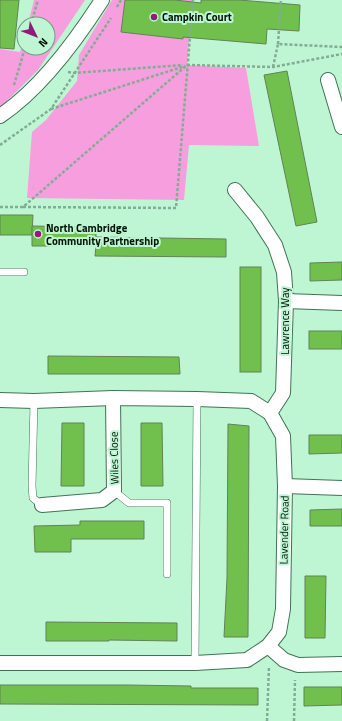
<svg xmlns="http://www.w3.org/2000/svg" width="342" height="721" font-family="'Titillium Web',sans-serif">
	<rect width="100%" height="100%" fill="#bef6d3"/>
	<g fill="#f79edf">
		<path d="M34 0H85L38 70 0 108V49L20 52 24 37V48H48V24H28Z"/>
		<path d="M112 0H192L187 65 246 68 259 146 189 145 184 200 27 198 32 132 46 120 77 81 79 55Z"/>
	</g>
	<g fill="#71c04e" stroke="#638257">
		<path d="M0 0H19L14 49 0 48Z"/>
		<path d="M125 0H175L201 3V0H239L300 5 299 31 267 29 266 44 183 37V39L121 32Z"/>
		<path d="M287 71 317 222 296 226 264 75Z"/>
		<path d="M0 215H33L32 235H0Z"/>
		<path d="M32 226 96 227V243V237L226 239V257L95 256 96 246H32Z"/>
		<path d="M342 262V280L310 281V263Z"/>
		<rect x="240" y="267" width="21" height="105"/>
		<rect x="309" y="331" width="33" height="18"/>
		<path d="M48 356 179 357 180 374H48Z"/>
		<path d="M62 423H84V486H61Z"/>
		<path d="M141 423H162L163 486H141Z"/>
		<path d="M228 424 249 426 248 637H224L227 578Z"/>
		<path d="M309 435H342V453L309 454Z"/>
		<path d="M342 509V526H310V510Z"/>
		<path d="M80 521H144V539H71V552H35L34 526 80 525Z"/>
		<path d="M305 576H326L325 638H305Z"/>
		<path d="M46 622 177 623V641L109 640V641H46Z"/>
		<path d="M0 685H128L191 686V688H258V705L0 704Z"/>
		<path d="M304 687H342V705L304 706Z"/>
	</g>
	<g fill="none" stroke-linecap="round" stroke-linejoin="round">
		<defs>
			<g id="service">
				<path d="M0 272H24"/>
				<path d="M34 401 32 486 33 498 42 505"/>
				<path d="M114 491 129 503H167V574"/>
				<path d="M195 663 197 399"/>
			</g>
			<g id="minor">
				<path d="M328 80 342 127"/>
				<path d="M0 116C39 90 77 39 102 0"/>
				<path d="M235 190 257 217 275 245 284 272 286 301 283 393 270 413"/>
				<path d="M286 301 342 303"/>
				<path d="M0 400 34 401 113 398 197 399 251 401 270 413 283 436 285 486 283 609 279 632 268 646 247 660 195 663H0"/>
				<path d="M285 486 342 488"/>
				<path d="M42 505 102 500 114 491 113 398"/>
				<path d="M268 646 284 660 298 665 342 664"/>
			</g>
		</defs>
		<use href="#service" stroke="#3f7355" stroke-width="8"/>
		<use href="#minor" stroke="#3f7355" stroke-width="16"/>
		<g stroke="#81ad92" stroke-width="2.5" stroke-dasharray="3 2" stroke-linecap="butt">
			<path d="M117 7 121 0"/>
			<path d="M31 24 38 0"/>
			<path d="M278 44 281 0"/>
			<path d="M273 67 278 44 342 47"/>
			<path d="M68 72 74 73 183 65"/>
			<path d="M14 85 25 48"/>
			<path d="M51 109 185 66"/>
			<path d="M0 145 51 109 111 18"/>
			<path d="M0 207H23L187 65 273 67 342 54"/>
			<path d="M23 207 176 208 193 0"/>
			<path d="M267 721 269 666"/>
			<path d="M294 721 295 680"/>
		</g>
		<use href="#service" stroke="#fff" stroke-width="7"/>
		<use href="#minor" stroke="#fff" stroke-width="14"/>
	</g>
	<g fill="#911b7b" stroke="#bef6d3" stroke-width="1.5">
		<circle cx="154" cy="17" r="4"/>
		<circle cx="38" cy="234" r="4"/>
	</g>
	<g text-anchor="middle" dominant-baseline="central" stroke-width="4" stroke-linejoin="round" paint-order="stroke">
		<g font-size="11" font-weight="bold" fill="#001207" stroke="#bef6d3" text-anchor="start">
			<text x="162" y="17">Campkin Court</text>
			<text x="46" y="228">North Cambridge<tspan x="46" dy="13">Community Partnership</tspan></text>
		</g>
		<g font-size="11" fill="#001207" stroke="#bef6d3">
			<text transform="translate(285 321) rotate(-90)">Lawrence Way</text>
			<text transform="translate(114 458) rotate(-91)">Wiles Close</text>
			<text transform="translate(284 530) rotate(-89)">Lavender Road</text>
		</g>
	</g>
	<g transform="translate(36 36) rotate(133)"><circle r="19" fill="#bef6d3" stroke="#729b81"/>
	<path d="M0-3L7 15L0 10L-7 15Z" fill="#911b7b"/>
	<text y="-6" font-size="11" font-weight="bold" text-anchor="middle" fill="#001207">N</text>
	</g>
</svg>
